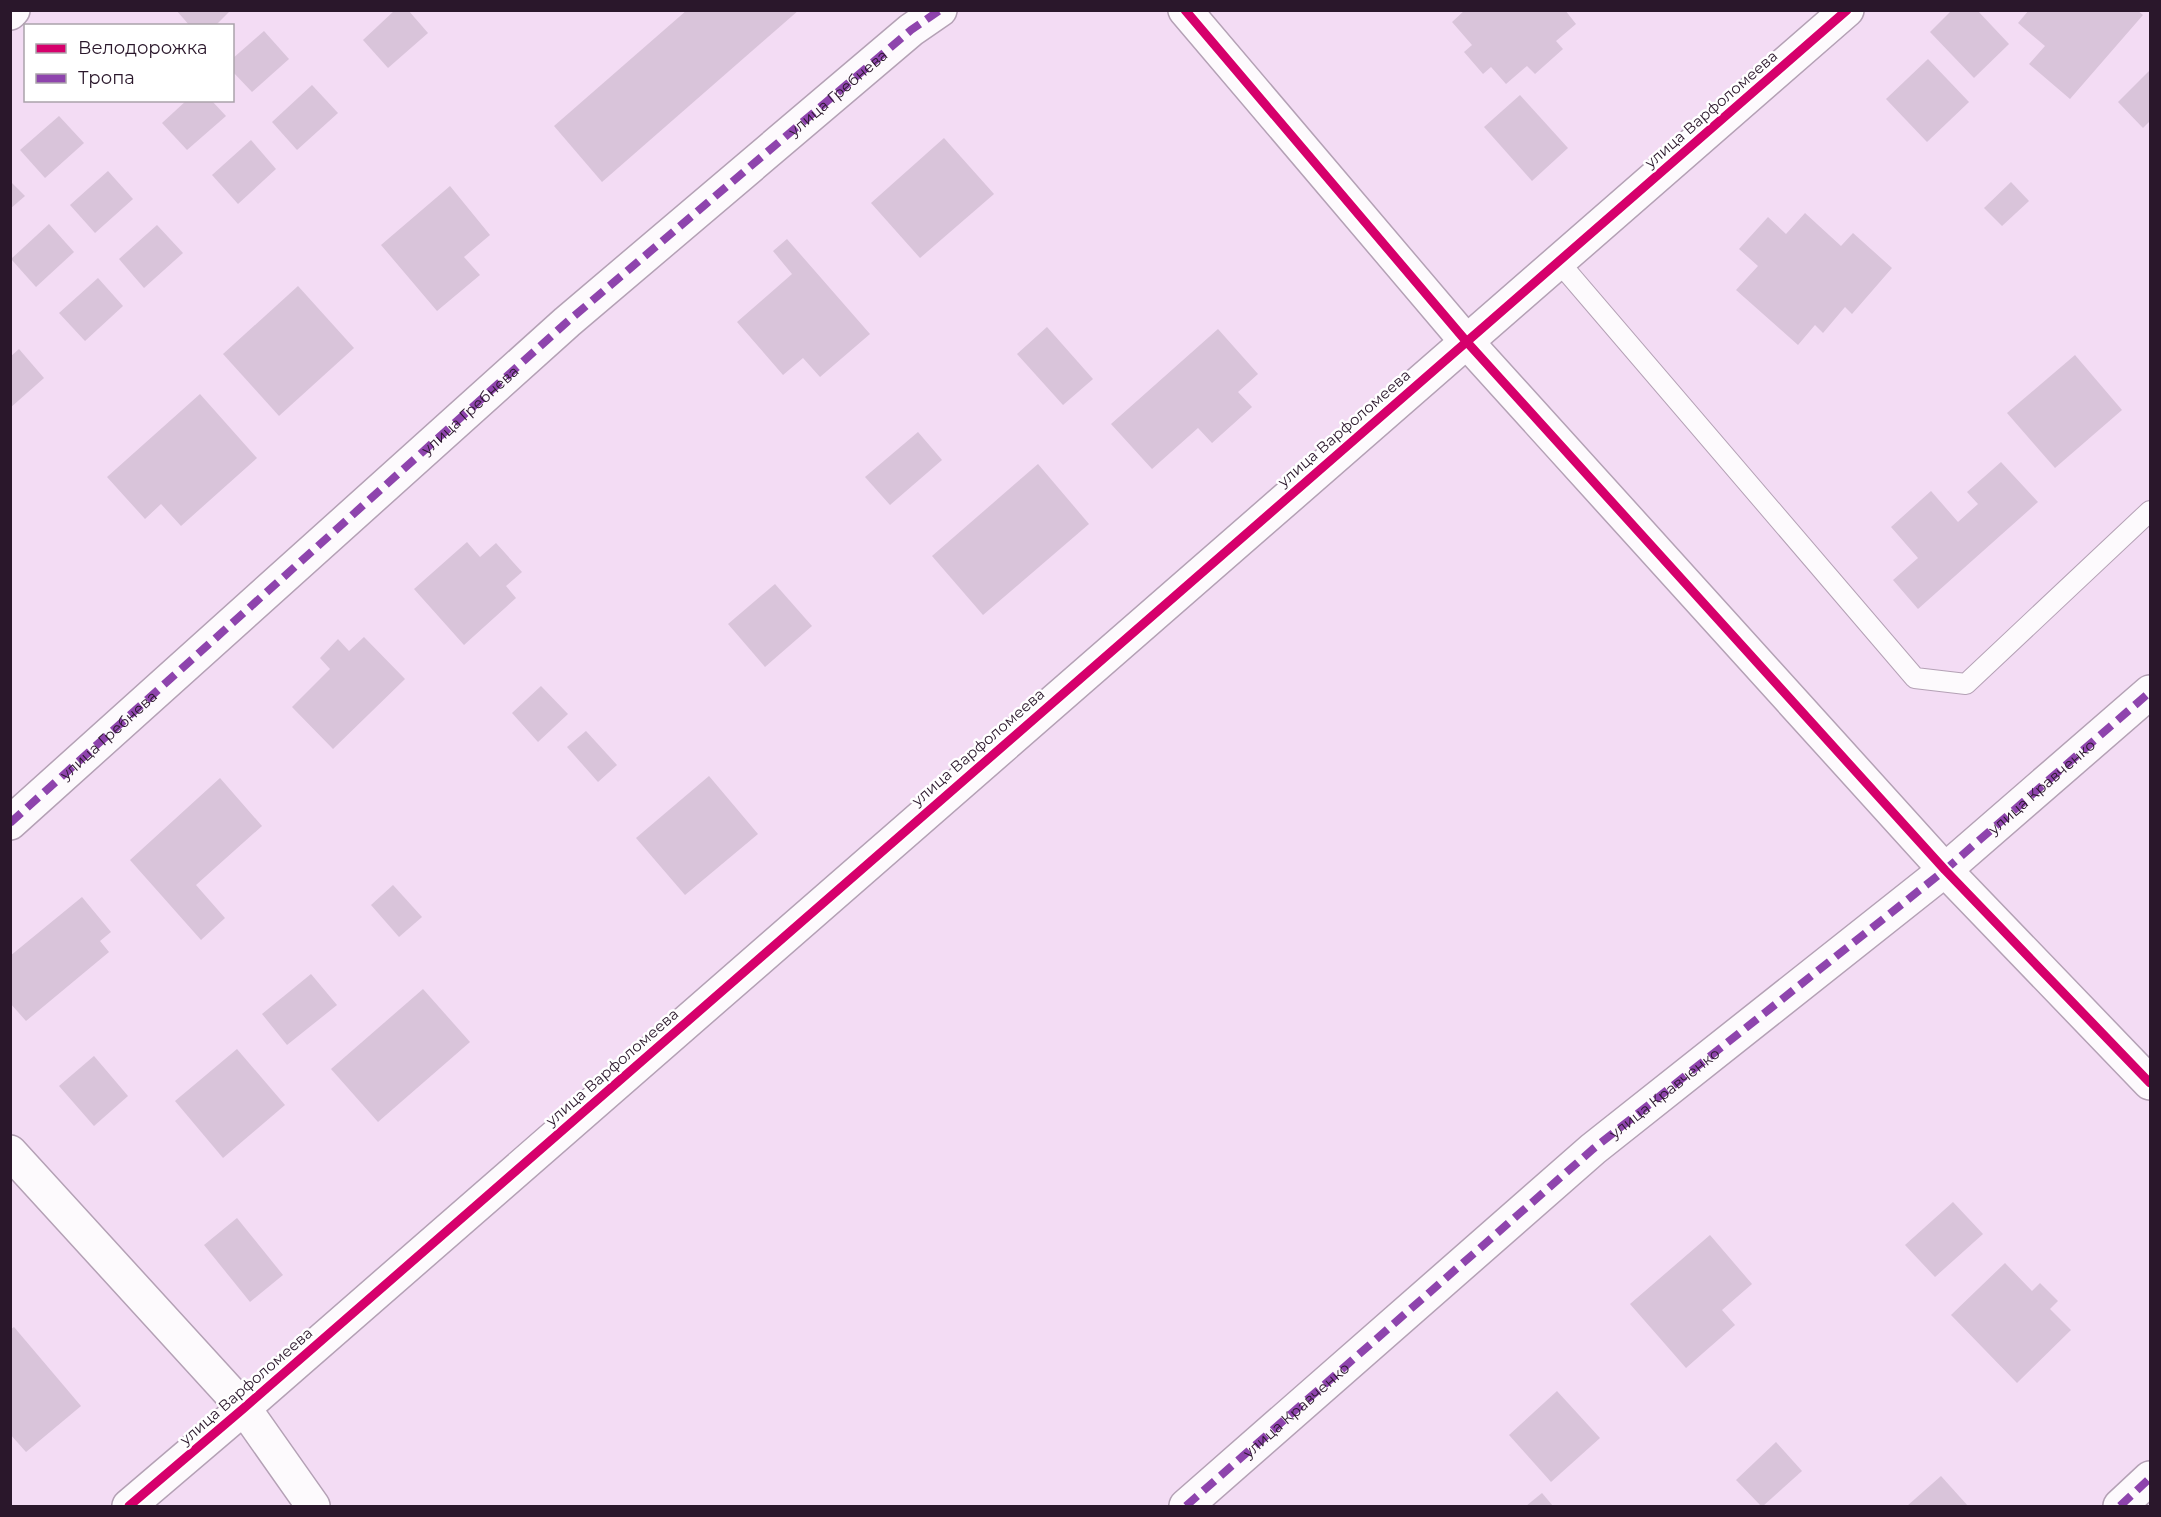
<svg xmlns="http://www.w3.org/2000/svg" width="2161" height="1517" font-family="Montserrat,sans-serif">
	<rect width="100%" height="100%" fill="#f3dcf4"/>
	<g fill="#d9c4da">
		<path d="M176 10H231L215 26H190Z"/>
		<path d="M395 10H408L428 33 388 68 363 40Z"/>
		<path d="M687 10H799L602 182 554 126Z"/>
		<path d="M1465 10H1565L1576 24 1556 41 1563 49 1535 74 1527 66 1506 84 1491 67 1483 74 1464 52 1472 45 1452 22Z"/>
		<path d="M1952 10H1977L2009 44 1974 78 1930 32Z"/>
		<path d="M2029 10H2137L2143 15 2070 99 2029 64 2045 46 2018 23Z"/>
		<path d="M264 31 289 59 252 92 232 71V59Z"/>
		<path d="M1928 59 1969 102 1927 142 1886 99Z"/>
		<path d="M2150 70V121L2143 128 2118 102Z"/>
		<path d="M312 85 338 113 297 150 272 122Z"/>
		<path d="M1520 95 1568 148 1532 181 1484 127Z"/>
		<path d="M187 100H211L226 116 187 150 162 123Z"/>
		<path d="M59 116 84 143 45 178 20 150Z"/>
		<path d="M944 138 994 194 920 258 871 203Z"/>
		<path d="M251 140 276 169 238 204 212 175Z"/>
		<path d="M108 171 133 199 95 233 70 205Z"/>
		<path d="M10 181 25 196 10 209Z"/>
		<path d="M2011 182 2029 201 2002 226 1984 208Z"/>
		<path d="M450 186 490 235 464 257 480 275 437 311 381 245Z"/>
		<path d="M1805 213 1841 246 1853 233 1892 268 1852 314 1845 307 1823 333 1815 325 1798 345 1736 290 1758 266 1739 249 1768 217 1786 234Z"/>
		<path d="M49 224 74 252 36 287 11 259Z"/>
		<path d="M157 225 183 253 144 288 119 259Z"/>
		<path d="M787 239 870 334 820 377 803 358 783 375 737 322 792 274 773 251Z"/>
		<path d="M98 278 123 306 85 341 59 313Z"/>
		<path d="M298 286 354 348 279 416 223 354Z"/>
		<path d="M1047 327 1093 379 1063 405 1017 354Z"/>
		<path d="M1218 329 1258 374 1238 392 1252 407 1212 443 1198 428 1152 469 1111 424Z"/>
		<path d="M19 349 44 378 10 408V357Z"/>
		<path d="M2075 355 2122 410 2055 468 2007 413Z"/>
		<path d="M200 394 257 458 181 526 161 504 145 519 107 477Z"/>
		<path d="M918 432 942 460 890 505 865 477Z"/>
		<path d="M2001 462 2038 502 1918 609 1893 580 1918 558 1891 527 1931 491 1958 522 1978 504 1967 492Z"/>
		<path d="M1038 464 1089 524 983 615 932 556Z"/>
		<path d="M467 542 480 557 496 543 522 572 506 586 516 598 464 645 414 589Z"/>
		<path d="M775 584 812 626 765 667 728 624Z"/>
		<path d="M364 637 405 679 333 749 292 707 330 669 320 658 338 639 349 651Z"/>
		<path d="M541 686 568 714 538 742 512 713Z"/>
		<path d="M586 731 617 765 598 782 567 747Z"/>
		<path d="M709 776 758 834 685 895 636 838Z"/>
		<path d="M220 778 262 826 196 885 225 918 201 940 130 860Z"/>
		<path d="M393 885 422 917 399 937 371 905Z"/>
		<path d="M82 897 111 932 100 941 109 952 26 1021 10 1003V956Z"/>
		<path d="M311 974 337 1005 287 1045 262 1014Z"/>
		<path d="M423 989 470 1042 378 1122 331 1069Z"/>
		<path d="M237 1049 285 1105 223 1158 175 1101Z"/>
		<path d="M94 1056 128 1096 94 1126 59 1086Z"/>
		<path d="M1953 1202 1983 1234 1935 1277 1905 1245Z"/>
		<path d="M237 1218 283 1275 250 1302 204 1245Z"/>
		<path d="M1710 1235 1752 1284 1722 1310 1735 1325 1686 1368 1630 1304Z"/>
		<path d="M2005 1263 2032 1291 2040 1283 2058 1301 2050 1309 2071 1330 2017 1383 1951 1315Z"/>
		<path d="M14 1327 81 1406 26 1452 10 1434V1330Z"/>
		<path d="M1557 1391 1600 1438 1551 1482 1509 1435Z"/>
		<path d="M1776 1442 1802 1471 1763 1506H1761L1736 1480Z"/>
		<path d="M1941 1476 1968 1506H1907Z"/>
		<path d="M1542 1493 1553 1506H1526Z"/>
	</g>
	<g fill="none" stroke-linecap="round" stroke-linejoin="round">
		<defs>
			<path id="lane" d="M1558 261 1915 678 1966 684 2150 511"/>
			<g id="street">
				<path d="M1185 10 1466 341 1945 870 2150 1083"/>
				<path d="M10 13 13 10"/>
				<path id="s1" d="M10 823 567 322 911 30 940 10"/>
				<path d="M10 1152 244 1408 313 1506"/>
				<path d="M129 1506 244 1408 1847 10"/>
				<path id="s2" d="M1186 1506 1593 1149 1945 870 2150 692"/>
				<path d="M2120 1506 2150 1478"/>
			</g>
		</defs>
		<use href="#lane" stroke="#b4a1b5" stroke-width="22"/>
		<use href="#street" stroke="#b4a1b5" stroke-width="36"/>
		<use href="#lane" stroke="#fdfafd" stroke-width="20"/>
		<use href="#street" stroke="#fdfafd" stroke-width="33"/>
		<g stroke="#8e44ad" stroke-width="8" stroke-dasharray="15 8" stroke-linecap="butt">
			<path d="M10 823 567 322 911 30 940 10"/>
			<path d="M1186 1506 1593 1149 1945 870 2150 692"/>
			<path d="M2120 1506 2150 1478"/>
		</g>
		<defs>
			<g id="cycleway">
				<path d="M1185 10 1466 341 1945 870 2150 1083"/>
				<path d="M129 1506 244 1408 1847 10"/>
			</g>
		</defs>
		<use href="#cycleway" stroke="#fff" stroke-width="13"/>
		<use href="#cycleway" stroke="#d6006c" stroke-width="9"/>
	</g>
	<g text-anchor="middle" dominant-baseline="central" stroke-width="5" stroke-linejoin="round" paint-order="stroke">
		<g font-size="15" fill="#2a172b" stroke="#fff">
			<text stroke="none"><textPath href="#s1" startOffset="1104">улица Гребнева</textPath></text>
			<text transform="translate(1711 109) rotate(-41)">улица Варфоломеева</text>
			<text stroke="none"><textPath href="#s1" startOffset="618">улица Гребнева</textPath></text>
			<text transform="translate(1344 428) rotate(-41)">улица Варфоломеева</text>
			<text stroke="none"><textPath href="#s1" startOffset="132">улица Гребнева</textPath></text>
			<text transform="translate(978 747) rotate(-41)">улица Варфоломеева</text>
			<text stroke="none"><textPath href="#s2" startOffset="1118">улица Кравченко</textPath></text>
			<text transform="translate(612 1067) rotate(-41)">улица Варфоломеева</text>
			<text stroke="none"><textPath href="#s2" startOffset="632">улица Кравченко</textPath></text>
			<text transform="translate(246 1386) rotate(-41)">улица Варфоломеева</text>
			<text stroke="none"><textPath href="#s2" startOffset="146">улица Кравченко</textPath></text>
		</g>
	</g>
	<rect width="2161" height="1517" fill="none" stroke="#2a172b" stroke-width="24"/>
	<rect x="24" y="24" width="210" height="78" fill="#ffffff" stroke="#aaa2aa" stroke-width="1.5"/>
	<rect x="36" y="44" width="30" height="9" fill="#d6006c" stroke="#aaa2aa" stroke-width="1.5"/>
	<text x="78" y="54" font-size="18" fill="#2a172b">Велодорожка</text>
	<rect x="36" y="74" width="30" height="9" fill="#8e44ad" stroke="#aaa2aa" stroke-width="1.5"/>
	<text x="78" y="84" font-size="18" fill="#2a172b">Тропа</text>
</svg>
